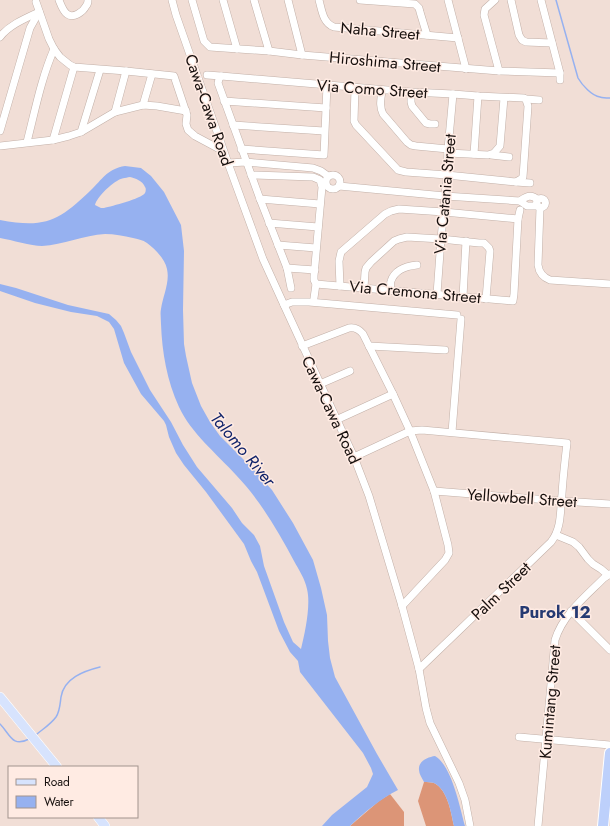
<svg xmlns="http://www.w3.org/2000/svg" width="610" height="826" font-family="Jost,sans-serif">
	<rect width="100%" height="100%" fill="#f1ded6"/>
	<g fill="#dc9577">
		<path d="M424 782C427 782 431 782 434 783 448 790 451 813 454 826H426L418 801Z"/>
		<path d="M390 794 404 812V826H350L379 801Z"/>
	</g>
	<g fill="#96b1f0" fill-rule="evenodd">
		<path d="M125 166 141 168 151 176 164 192 181 225 184 251 183 310 184 344 186 356 192 383 201 406 210 422 220 436 252 468 272 490 293 523 313 560 321 588 327 615 328 641 330 658 335 677 377 754 398 790C380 799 365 812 350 826H322L332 815 367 787 373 774 371 768 363 753 300 672 298 661 290 652 279 631 257 572 251 561 244 544 206 492 184 465 176 453 169 437 166 425 164 421 141 394 124 363 114 329 109 322 97 316 71 312 35 303 0 291V284L16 288 68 305 109 314 116 320 121 326 124 333 131 352 150 390 171 422 183 445 197 467 232 508 242 523 254 535 260 546 264 566 284 622 293 642 301 649C305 633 311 605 307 589 305 579 299 570 294 561 278 531 260 500 236 475 217 454 191 433 179 407 167 381 162 352 161 324 161 319 160 313 161 309 163 296 170 282 167 269 165 259 155 249 147 243 143 240 137 239 133 238 124 236 114 234 105 234 84 235 63 245 42 246 31 246 12 240 0 238V220C47 229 60 220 93 188 104 177 108 169 125 166ZM130 177C135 178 143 181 145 187 146 188 146 191 145 193 141 199 112 206 104 208H101L95 205C97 197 110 185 117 181 121 178 125 178 130 177Z"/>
		<path d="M435 756C452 766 460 808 465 826H454C451 813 448 790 434 783 431 782 427 782 424 782 422 778 419 774 419 770 418 761 428 757 435 756Z"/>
	</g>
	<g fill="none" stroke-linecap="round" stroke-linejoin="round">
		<g stroke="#96b1f0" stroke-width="1.5">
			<path d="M556 0 578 78C582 85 592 96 600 97 603 98 607 98 610 98"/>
			<path d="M0 724C10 734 12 748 29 739"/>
			<path d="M37 734C43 729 51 724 56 717 60 711 60 704 61 697 64 678 84 671 100 667"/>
		</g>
		<defs>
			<g id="minor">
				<path d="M59 0C61 5 63 11 67 14 73 19 83 12 86 6 88 4 88 3 88 0"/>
				<path d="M172 0 176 15 228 163 263 259 284 305 354 457 369 496 402 606 419 669 426 708 430 723 459 783 465 800 470 826"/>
				<path d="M192 0 204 41 210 47 269 51 302 55 499 71 560 73"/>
				<path d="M223 0 237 49"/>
				<path d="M254 0 269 51"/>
				<path d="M288 0 302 55"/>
				<path d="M319 0C322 11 323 23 334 27L458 38"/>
				<path d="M360 0 415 4 419 8 420 12 427 35"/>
				<path d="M448 0 466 69"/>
				<path d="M495 0 485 9 484 15 499 71"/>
				<path d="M511 0 519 35 522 40 526 42 552 43"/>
				<path d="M541 0 560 73V80"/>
				<path d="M36 2 49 39 54 49 60 57 70 65 74 67 126 71 174 76 187 115 186 124 188 130 195 136 223 151"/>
				<path d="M0 37C9 25 26 18 39 12"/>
				<path d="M207 75 221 76"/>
				<path d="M382 90C381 99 379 106 383 114L407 142 411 145 416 146 448 149"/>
				<path d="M411 92V102L412 106 426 123 430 124H435"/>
				<path d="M526 99 539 100"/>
				<path d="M224 101 326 108"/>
				<path d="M143 105 152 74"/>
				<path d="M115 112 126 71"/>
				<path d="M233 125 324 131"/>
				<path d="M0 131 30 28 39 12"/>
				<path d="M81 132 100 70"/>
				<path d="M53 140 74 67"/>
				<path d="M27 142C35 111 41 79 54 49"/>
				<path d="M0 146 53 140 69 136 81 132 115 112 143 105 157 106 186 111"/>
				<path d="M241 149 324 155 327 85"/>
				<path d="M448 153 488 155 494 153 500 146 504 98"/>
				<path d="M474 154 478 96"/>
				<path d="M491 155 509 157"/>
				<path d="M228 163 246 162 313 168 321 171 328 176"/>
				<circle cx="333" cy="182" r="7"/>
				<path d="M251 175 313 177 320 180 322 187 314 276V280L316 284 314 298"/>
				<path d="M516 182 530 183"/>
				<path d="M339 186 445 196 520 201 527 206H538"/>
				<circle cx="541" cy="203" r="4.5"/>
				<path d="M260 199 320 204"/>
				<path d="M520 201C526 196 532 194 538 200"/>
				<path d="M540 208 538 265C539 272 542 277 550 280L610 284"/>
				<path d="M269 223 318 227"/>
				<path d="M278 245 316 248"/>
				<path d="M287 268 315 270"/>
				<path d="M316 284 513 301 514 294 518 219 520 210"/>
				<path d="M340 286 339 261 341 252 385 214 391 211 399 209 444 212 518 219"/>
				<path d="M291 288 287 268 260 199 218 83 219 79 221 76 411 92 453 94 478 96 524 98 526 100 528 106 523 177 521 179 516 182 447 175 406 172 398 170 356 125 354 121 355 88"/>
				<path d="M364 288 365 272 366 268 371 262 394 241 399 239 407 237 441 239 479 243H484L489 248 490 251 486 299"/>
				<path d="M391 290C391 287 390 283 391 281 395 269 407 266 417 265"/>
				<path d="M437 294 441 239 447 175 448 149 453 94"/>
				<path d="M463 297 466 241"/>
				<path d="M284 305 292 302H309L457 315"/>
				<path d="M302 346 349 328C355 327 359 329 363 334L393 394 410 431 434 491 448 545 449 553 445 560 402 606"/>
				<path d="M369 346 445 350"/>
				<path d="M320 384 350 371"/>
				<path d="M336 420 393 394"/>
				<path d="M452 432 461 319"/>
				<path d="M354 457 410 431 422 430 567 443C565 460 563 477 562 494 560 511 562 528 551 542L419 669"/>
				<path d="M434 491 561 501 610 504"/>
				<path d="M556 535 573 542 579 547 588 559 593 564 601 569 608 575"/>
				<path d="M571 611 610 650"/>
				<path d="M519 737 610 745"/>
				<path d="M538 826 555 640C563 614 586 596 604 578L610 574"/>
			</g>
			<g id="major">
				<path d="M0 697 57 767"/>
				<path d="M98 817 105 826"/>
			</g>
			<path id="highway" d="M603 826 610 753"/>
		</defs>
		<use href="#minor" stroke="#c2b0a8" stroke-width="8"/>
		<use href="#major" stroke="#fff" stroke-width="10"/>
		<use href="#highway" stroke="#fff" stroke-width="12"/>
		<use href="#minor" stroke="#fff" stroke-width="7"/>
		<use href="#major" stroke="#d7e3fd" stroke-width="9"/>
		<use href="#highway" stroke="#bdd0fb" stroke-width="10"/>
	</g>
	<g text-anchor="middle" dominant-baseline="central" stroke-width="3" stroke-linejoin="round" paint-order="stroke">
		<g font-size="16" fill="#160f0d" stroke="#ffebe3">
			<text transform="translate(380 31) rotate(5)">Naha Street</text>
			<text transform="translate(385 62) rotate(5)">Hiroshima Street</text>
			<text transform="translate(372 89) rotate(4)">Via Como Street</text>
			<text transform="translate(209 110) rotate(71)">Cawa-Cawa Road</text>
			<text transform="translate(445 194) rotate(-85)">Via Catania Street</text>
			<text transform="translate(415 292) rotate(5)">Via Cremona Street</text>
			<text transform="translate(331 410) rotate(65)">Cawa-Cawa Road</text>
			<text transform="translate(522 498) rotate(4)">Yellowbell Street</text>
			<text transform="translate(501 591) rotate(-44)">Palm Street</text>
			<text transform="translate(550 702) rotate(-85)">Kumintang Street</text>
		</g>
		<g font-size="17" font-style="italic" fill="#10236a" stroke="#ffebe3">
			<text transform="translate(243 449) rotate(50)">Talomo River</text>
		</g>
		<g font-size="17" font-weight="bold" fill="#263a72" stroke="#ffebe3">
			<text x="555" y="612">Purok 12</text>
		</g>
	</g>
	<rect x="8" y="766" width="130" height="52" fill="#ffebe3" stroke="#a2938d"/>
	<rect x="16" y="779" width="20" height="6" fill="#d7e3fd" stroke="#a2938d"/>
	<text x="44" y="786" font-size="12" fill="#160f0d">Road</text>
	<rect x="16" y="796" width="20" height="12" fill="#96b1f0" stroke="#a2938d"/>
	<text x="44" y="806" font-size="12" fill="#160f0d">Water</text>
</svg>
